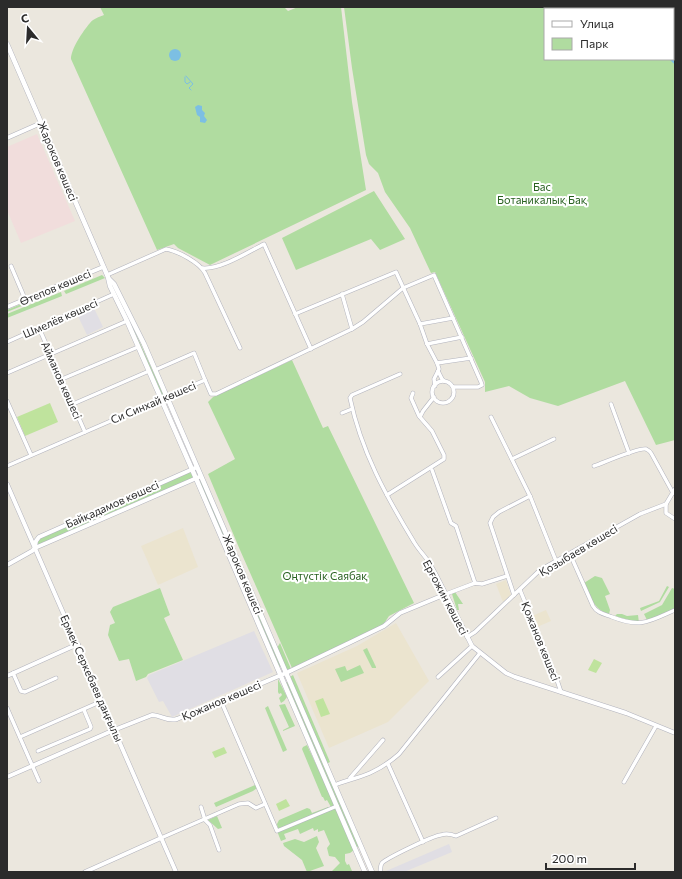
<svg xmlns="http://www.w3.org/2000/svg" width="682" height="879" font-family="Commissioner,sans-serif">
	<rect width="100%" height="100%" fill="#ebe7de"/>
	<g fill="#e0dee4">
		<path d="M93 306 103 327 87 335 77 314Z"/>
		<path d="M254 631 273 672 172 717 163 701 159 702 147 678 149 675Z"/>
		<path d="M449 844 452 852 404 872H387L386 871Z"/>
	</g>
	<g fill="#ebe4cf">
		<path d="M659 7H675V50L673 46V9H659Z"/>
		<path d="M183 528 198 567 158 585 141 546Z"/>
		<path d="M506 580 511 595 503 602 496 584Z"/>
		<path d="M546 610 551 621 537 627 532 616Z"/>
		<path d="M396 623 429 681 388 722 329 748 297 673 357 646Z"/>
	</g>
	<path fill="#f1dddc" d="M37 134 75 221 21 243 7 210V147Z"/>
	<g fill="#b0dca0">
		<path d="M100 7H284L288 11 298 7H341L352 102 366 190 210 265 178 248 174 244 157 250 71 59C71 49 83 31 90 23 93 19 99 17 104 15Z"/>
		<path d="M344 7H663V9H545V59H673V32L675 35V440L656 445 625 381 558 406 530 398 509 386 485 392V382L435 272 431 273 410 228 385 192 378 173 369 164 366 155 352 68Z"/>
		<path d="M374 191 405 239 380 250 371 239 296 270 282 238Z"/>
		<path d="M102 275 105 278 66 294 64 291Z"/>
		<path d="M57 289 61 290 7 312V310Z"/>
		<path d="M61 292 62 296 7 318V314Z"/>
		<path d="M116 293H117L164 395 162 396Z"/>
		<path d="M292 360 323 428 328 426 414 603 389 616 383 625 292 668 240 550 208 474 235 459 208 402 213 397Z"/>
		<path d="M190 472 194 478 36 546 38 539Z"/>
		<path d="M202 481 226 537 223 538 199 482Z"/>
		<path d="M226 540 227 541 281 666 278 667 225 541Z"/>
		<path d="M595 576 602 578 610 594 605 596 610 610 609 614C594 610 590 596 584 583Z"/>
		<path d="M667 586 669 587 660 602 641 611 640 608 659 601Z"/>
		<path d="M160 588 170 615 164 618 183 660 148 674 146 677 136 681 129 659 119 661 108 635 110 625 115 623 110 612 113 607Z"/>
		<path d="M672 588 675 589V609L647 620 644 614 662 605Z"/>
		<path d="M455 592 463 604H458L459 610H457L452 594Z"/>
		<path d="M617 614H622L627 616 638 615 639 623 615 616Z"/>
		<path d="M280 643 291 669H286L277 648Z"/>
		<path d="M367 648 376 667V668H372L363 650Z"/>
		<path d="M360 665 364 673 341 682 335 669 345 666 347 671Z"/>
		<path d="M293 675 330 762 326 764 290 677Z"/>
		<path d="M278 679 287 697 284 701 281 703 279 698 282 695 281 693 279 694 278 692Z"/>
		<path d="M289 681 361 845 355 848 283 684Z"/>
		<path d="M285 704 295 726 283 731V730L289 727 279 705Z"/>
		<path d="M268 706 287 750 283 752 265 708Z"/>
		<path d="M307 745 332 799 335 806 331 807 327 800 325 801 323 797H322L302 749 303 747Z"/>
		<path d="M255 785 257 788 253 791 216 807 214 803Z"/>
		<path d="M328 807 329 809H335L338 811 354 850 350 853 345 854V861L347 865 349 864 352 871 349 872H331L340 863 335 857 329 856 327 848 330 844 324 830 318 832V829L314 831 313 828 300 834 298 829 284 834 286 839 281 841 277 831 278 830 277 824 279 820 307 808 310 809 312 813Z"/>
		<path d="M217 816 222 828 218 829 208 820Z"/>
		<path d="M317 836 319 842 316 848 324 866 307 872 302 860 284 846 283 843 295 839 304 842Z"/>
	</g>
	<g fill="#bfe39d">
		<path d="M50 403 58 422 25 436 17 417Z"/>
		<path d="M594 659 602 663 596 673 588 670Z"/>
		<path d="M323 698 330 714 321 717 315 701Z"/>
		<path d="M224 747 227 753 215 758 212 752Z"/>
		<path d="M286 799 290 806 279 811 276 804Z"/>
	</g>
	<g fill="#7cbfe3">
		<circle cx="175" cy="55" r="6"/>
		<path d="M198 105 202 106V110L205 113 204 116 207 120 205 123 200 122V117L197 115 195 107Z"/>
	</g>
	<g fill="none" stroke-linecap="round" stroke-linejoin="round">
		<g stroke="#7cbfe3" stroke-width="1">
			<path d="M186 76 193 84 189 88 191 90"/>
			<path d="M185 77V82L187 84 190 82"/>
		</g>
		<g stroke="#7cbfe3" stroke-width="5.5">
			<path d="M643 7 644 9"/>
			<path d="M673 59 675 61"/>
		</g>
		<defs>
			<g id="minor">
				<path d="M11 266 25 299"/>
				<path d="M202 268C220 270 248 252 264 244L311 349"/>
				<path d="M107 275 166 249C178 251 200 263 205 273L240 348"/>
				<path d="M342 294 352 329"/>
				<path d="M295 314 396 272 420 324 427 344 437 363 439 369 434 379 435 386"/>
				<path d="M420 324 453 318"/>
				<path d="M39 328 85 432"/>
				<path d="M7 342 114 294"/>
				<path d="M427 344 462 337"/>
				<path d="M437 363 471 358"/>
				<path d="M155 370 194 353 205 380"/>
				<path d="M438 371 442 379 444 381"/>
				<path d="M7 373 127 321"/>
				<path d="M400 374 352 395 350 398C361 451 386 496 414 542 418 549 424 555 428 561 435 571 440 583 446 594L475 583 482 584 507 576"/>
				<path d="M62 379 138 347"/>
				<circle cx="443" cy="392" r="11"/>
				<path d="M7 401 31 455"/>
				<path d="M73 404 149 371"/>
				<path d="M611 404 629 453"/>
				<path d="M342 413 352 409"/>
				<path d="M420 417 423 411 434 397"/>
				<path d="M491 417 530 496 556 561"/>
				<path d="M512 459 554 439"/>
				<path d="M7 466 205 380 211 394H216L352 329 363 322 403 288 434 275 481 382 482 385 478 387H453"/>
				<path d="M594 466C603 463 639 447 646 449 648 450 650 451 651 453L673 493"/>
				<path d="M432 470 451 523 456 526 475 583"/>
				<path d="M387 495 444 459V455L432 431 419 416 411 398 413 393"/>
				<path d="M666 504V513L675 519"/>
				<path d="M570 554 593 606C597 613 604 614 612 617 641 628 648 622 675 610"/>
				<path d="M520 590 556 677 561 692"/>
				<path d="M514 595 490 523 493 517 499 512 530 496"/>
				<path d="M467 637 475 632 540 570 640 514 666 504 675 489"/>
				<path d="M13 673 21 691 25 692 56 678"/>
				<path d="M438 677 472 646"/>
				<path d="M221 701 277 831 337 806"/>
				<path d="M7 708 39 781"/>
				<path d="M20 737 102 701"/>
				<path d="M38 751 90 729 91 727 84 710"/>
				<path d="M388 764 423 842"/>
				<path d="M350 778 383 740"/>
				<path d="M624 782 656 726"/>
				<path d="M335 785C346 780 359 778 370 773 381 768 390 762 399 754L480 653"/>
				<path d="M201 807 205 820 210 825 219 850"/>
				<path d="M161 838 239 804 248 803 256 808 265 804"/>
				<path d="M380 872C381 869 380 866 382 863 387 858 432 836 441 835 446 833 451 834 456 836L496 818"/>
			</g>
			<g id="tertiary">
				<path d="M7 138 41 123"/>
				<path d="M7 307 103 267"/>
				<path d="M7 484 176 872"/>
				<path d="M35 547 36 541 39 537 195 468"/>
				<path d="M7 565 32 551 35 548 199 477"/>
				<path d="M7 676 78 644"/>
				<path d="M7 777 114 730 152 715C161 715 167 722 177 719L286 673 353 641 384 626 400 613 446 594 472 646 506 673 515 677 626 713 675 733"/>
				<path d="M85 872 161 838"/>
			</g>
			<g id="secondary">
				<path d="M7 44 108 277 110 286 127 321 198 483 365 872"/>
				<path d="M109 279 114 284 144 344 372 872"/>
			</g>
		</defs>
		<use href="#minor" stroke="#b2b3bd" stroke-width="4.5"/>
		<use href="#tertiary" stroke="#b2b3bd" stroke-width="5"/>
		<use href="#secondary" stroke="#b2b3bd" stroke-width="5.5"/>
		<use href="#minor" stroke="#fff" stroke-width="3.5"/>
		<use href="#tertiary" stroke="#fff" stroke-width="4"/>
		<use href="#secondary" stroke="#fff" stroke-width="4.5"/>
	</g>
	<g text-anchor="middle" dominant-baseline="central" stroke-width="4" stroke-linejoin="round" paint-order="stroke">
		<g font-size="11" fill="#2b2b2b" stroke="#fff">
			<text transform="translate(58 161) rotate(67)">Жароков көшесі</text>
			<text transform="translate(55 287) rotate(-23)">Өтепов көшесі</text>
			<text transform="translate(60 318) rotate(-24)">Шмелёв көшесі</text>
			<text transform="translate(62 380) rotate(66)">Айманов көшесі</text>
			<text transform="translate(153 402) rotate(-23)">Си Синхай көшесі</text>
			<text transform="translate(112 504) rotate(-24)">Байқадамов көшесі</text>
			<text transform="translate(578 550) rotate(-31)">Қозыбаев көшесі</text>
			<text transform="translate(243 574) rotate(67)">Жароков көшесі</text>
			<text transform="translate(446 597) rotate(62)">Ерғожин көшесі</text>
			<text transform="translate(541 641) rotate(68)">Қожанов көшесі</text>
			<text transform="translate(92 678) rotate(66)">Ермек Серкебаев даңғылы</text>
			<text transform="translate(221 700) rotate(-23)">Қожанов көшесі</text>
		</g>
		<g font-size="11" fill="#296121" stroke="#fff">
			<text x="542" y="186">Бас<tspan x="542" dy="13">Ботаникалық Бақ</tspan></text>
			<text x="325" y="575">Оңтүстік Саябақ</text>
		</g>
	</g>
	<rect width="682" height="879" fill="none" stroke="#2b2b2b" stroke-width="16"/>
	<rect x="544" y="8" width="130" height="52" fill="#ffffff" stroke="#aaaaaa"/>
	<rect x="552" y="21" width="20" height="6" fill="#ffffff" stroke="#aaaaaa"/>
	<text x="580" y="28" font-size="12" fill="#2b2b2b">Улица</text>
	<rect x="552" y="38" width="20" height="12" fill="#b0dca0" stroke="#aaaaaa"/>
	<text x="580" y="48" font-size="12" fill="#2b2b2b">Парк</text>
	<g transform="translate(28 28) rotate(342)" stroke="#ffffff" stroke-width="3" paint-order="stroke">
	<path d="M0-3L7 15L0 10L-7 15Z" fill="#2b2b2b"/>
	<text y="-6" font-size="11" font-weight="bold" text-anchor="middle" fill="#2b2b2b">С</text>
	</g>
	<path d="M546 863v6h89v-6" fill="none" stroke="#2b2b2b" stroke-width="2"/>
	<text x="552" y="863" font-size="12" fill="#2b2b2b" stroke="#ffffff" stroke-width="3" paint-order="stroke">200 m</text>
</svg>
